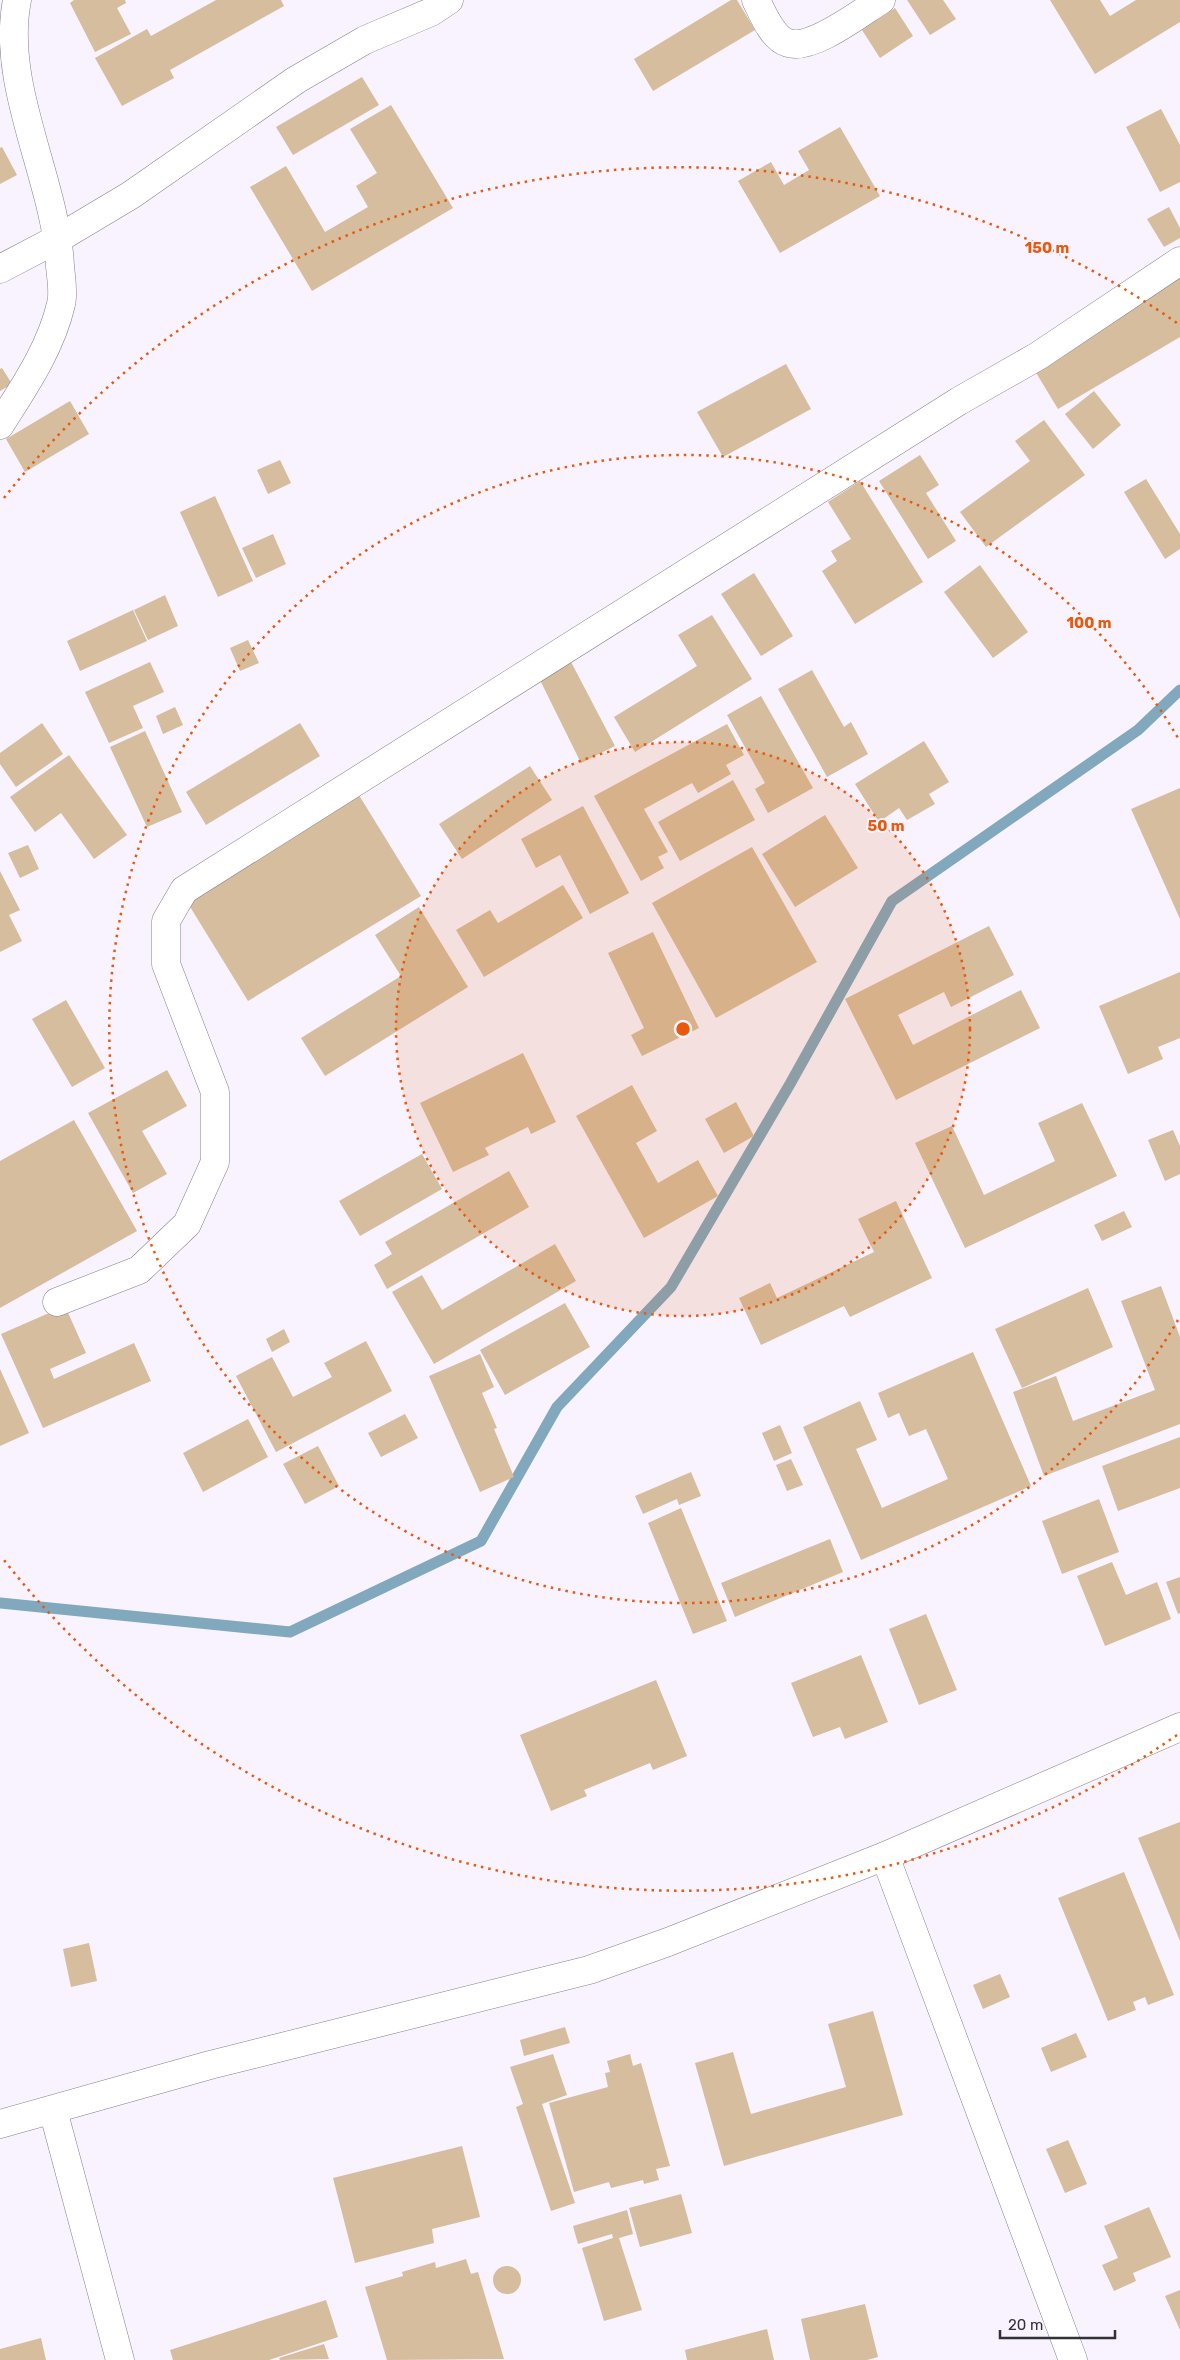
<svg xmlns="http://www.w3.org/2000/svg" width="1180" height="2360" font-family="Rubik,sans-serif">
	<rect width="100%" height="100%" fill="#f8f3fe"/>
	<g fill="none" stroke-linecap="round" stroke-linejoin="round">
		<path stroke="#81a8bc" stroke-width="11" d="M0 1603 290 1632 481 1541 557 1407 671 1287 790 1084 892 901 1138 730 1180 690"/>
	</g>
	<g fill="#d5bd9d">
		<path d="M74 0H125L126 3 117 8 131 34 95 52 70 3Z"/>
		<path d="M216 0H281L284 6 170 70 174 78 122 106 95 58 147 29 151 36Z"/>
		<path d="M731 0H737L755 30 653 91 634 59Z"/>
		<path d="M907 0H943L956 19 930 35Z"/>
		<path d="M1050 0H1100L1110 16 1136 0H1180V22L1095 74Z"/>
		<path d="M895 8 913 36 880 58 862 30Z"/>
		<path d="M362 77 379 105 293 155 276 127Z"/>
		<path d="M391 105 453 208 312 291 250 187 286 166 325 232 368 207 356 186 377 173 350 129Z"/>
		<path d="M1161 109 1180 145V182L1160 192 1126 127Z"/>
		<path d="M840 127 880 196 780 253 738 181 771 162 784 185 809 170 798 151Z"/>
		<path d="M2 147 17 175 0 184V148Z"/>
		<path d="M1169 207 1180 228V238L1164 247 1147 219Z"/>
		<path d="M1180 278V337L1058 409 1032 366Z"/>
		<path d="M786 364 811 409 723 457 697 412Z"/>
		<path d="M2 368 12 384 0 391V369Z"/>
		<path d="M1094 391 1121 425 1093 449 1065 414Z"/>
		<path d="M70 401 89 434 25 472 6 439Z"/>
		<path d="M1044 420 1085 475 986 547 960 512 1030 461 1015 441Z"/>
		<path d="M920 455 939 485 926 493 956 541 928 559 879 481Z"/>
		<path d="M280 460 291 483 268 494 257 470Z"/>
		<path d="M1146 479 1180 534V549L1165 559 1124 492Z"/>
		<path d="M860 481 923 582 855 624 822 571 837 561 831 551 851 539 828 502Z"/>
		<path d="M215 496 253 581 218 597 180 512Z"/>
		<path d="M273 534 286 564 256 578 242 548Z"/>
		<path d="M980 565 1028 632 993 658 944 592Z"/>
		<path d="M754 573 793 636 761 656 721 594Z"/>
		<path d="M165 595 178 626 148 640 134 610Z"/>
		<path d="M133 610 147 641 80 671 67 641Z"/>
		<path d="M712 615 752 679 635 752 614 717 697 666 678 635Z"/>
		<path d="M248 640 259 663 240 671 230 648Z"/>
		<path d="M570 660 615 746 581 763 538 676Z"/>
		<path d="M150 662 164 692 133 706 143 728 109 743 85 692Z"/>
		<path d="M812 670 844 727 851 722 868 754 827 777 778 689Z"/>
		<path d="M761 696 813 788 768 813 755 789 765 783 727 715Z"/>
		<path d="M175 707 183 725 163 734 156 716Z"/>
		<path d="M42 723 63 754 16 787 0 764V753Z"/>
		<path d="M300 723 320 756 206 825 186 792Z"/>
		<path d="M727 724 744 755 726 765 731 774 698 793 692 783 644 809 668 852 658 857 664 868 641 881 594 796Z"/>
		<path d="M145 731 182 812 147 827 110 747Z"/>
		<path d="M924 741 949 782 929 794 935 804 907 820 899 808 879 822 855 784Z"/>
		<path d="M69 755 127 835 94 859 61 813 35 832 10 797Z"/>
		<path d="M530 766 552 800 462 859 439 824Z"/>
		<path d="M733 780 755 820 680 861 658 822Z"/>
		<path d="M1180 788V919L1131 809Z"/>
		<path d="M357 792 421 896 248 1001 184 897Z"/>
		<path d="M583 806 629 893 590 914 560 855 536 868 521 839Z"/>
		<path d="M825 815 858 868 795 907 762 854Z"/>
		<path d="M28 845 39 869 20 878 8 853Z"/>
		<path d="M752 847 817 962 716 1018 652 903Z"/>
		<path d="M0 871 20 910 9 915 22 941 0 952Z"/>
		<path d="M563 885 583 918 484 977 456 930 490 910 498 923Z"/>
		<path d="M419 907 468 987 325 1076 301 1038 401 976 375 935Z"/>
		<path d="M989 926 1014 975 951 1007 944 992 898 1015 913 1045 1021 990 1040 1028 896 1100 845 999Z"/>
		<path d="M653 932 699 1028 642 1056 631 1035 644 1028 608 953Z"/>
		<path d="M1180 972V1038L1158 1047 1163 1059 1128 1074 1099 1006Z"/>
		<path d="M66 1000 105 1068 72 1087 32 1019Z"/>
		<path d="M523 1053 556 1122 531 1134 528 1127 485 1148 489 1155 453 1172 420 1103Z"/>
		<path d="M167 1070 187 1106 142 1131 167 1174 133 1193 88 1113Z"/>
		<path d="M632 1085 657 1131 636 1143 658 1183 698 1160 718 1196 644 1238 576 1116Z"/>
		<path d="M736 1102 754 1136 724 1153 705 1119Z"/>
		<path d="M1082 1103 1117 1176 965 1248 915 1143 952 1126 984 1195 1055 1161 1038 1123Z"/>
		<path d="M74 1120 137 1231 0 1308V1161Z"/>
		<path d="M1173 1130 1180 1146V1174L1165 1181 1148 1140Z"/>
		<path d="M422 1154 442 1189 360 1236 339 1201Z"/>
		<path d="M509 1171 529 1207 387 1289 374 1265 392 1254 385 1242Z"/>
		<path d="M896 1201 932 1278 850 1317 844 1306 761 1345 739 1298 770 1283 777 1298 874 1252 858 1219Z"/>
		<path d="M1124 1211 1132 1227 1102 1241 1094 1225Z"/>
		<path d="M555 1244 576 1281 434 1364 392 1292 422 1275 442 1310Z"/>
		<path d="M1161 1286 1180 1337V1424L1044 1476 1013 1392 1056 1376 1073 1421 1155 1390 1121 1301Z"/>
		<path d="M1088 1288 1113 1347 1022 1388 995 1329Z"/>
		<path d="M565 1303 590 1347 505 1395 480 1350Z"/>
		<path d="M65 1306 86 1353 50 1369 54 1379 134 1343 151 1381 43 1428 1 1334Z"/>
		<path d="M284 1329 290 1342 272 1352 266 1339Z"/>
		<path d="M366 1341 392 1391 276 1452 236 1376 272 1357 293 1397 332 1377 324 1363Z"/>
		<path d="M973 1352 1031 1486 861 1560 803 1427 860 1401 877 1440 856 1449 882 1508 948 1479 926 1429 909 1436 899 1413 888 1418 878 1393Z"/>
		<path d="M480 1354 494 1387 482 1393 497 1428 494 1429 514 1477 480 1492 429 1376Z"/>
		<path d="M0 1369 29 1433 0 1446Z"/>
		<path d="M405 1414 418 1438 381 1457 368 1433Z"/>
		<path d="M248 1419 268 1457 203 1492 183 1453Z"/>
		<path d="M780 1425 792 1453 774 1461 762 1433Z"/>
		<path d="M1180 1437V1488L1118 1511 1102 1466Z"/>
		<path d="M318 1446 339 1486 305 1504 283 1464Z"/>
		<path d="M791 1459 803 1485 787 1491 776 1465Z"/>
		<path d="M691 1472 701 1496 679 1505 677 1499 643 1514 635 1496Z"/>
		<path d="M1099 1499 1119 1552 1062 1574 1042 1521Z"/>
		<path d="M681 1508 727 1621 693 1634 648 1523Z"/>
		<path d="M830 1539 843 1572 735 1617 721 1583Z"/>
		<path d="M1112 1562 1126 1595 1157 1582 1171 1619 1105 1646 1077 1576Z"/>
		<path d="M1180 1577V1613L1178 1614 1166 1582Z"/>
		<path d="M926 1614 957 1690 919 1705 889 1629Z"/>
		<path d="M861 1655 888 1722 845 1739 840 1727 813 1737 791 1683Z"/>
		<path d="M656 1680 687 1756 653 1770 650 1763 584 1790 587 1796 551 1811 520 1735Z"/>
		<path d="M1180 1822V1941L1138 1838Z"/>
		<path d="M1124 1872 1174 1995 1148 2005 1145 1997 1133 2002 1136 2010 1108 2021 1058 1898Z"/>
		<path d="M89 1943 97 1981 71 1987 63 1949Z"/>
		<path d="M1000 1974 1010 1997 983 2009 973 1985Z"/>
		<path d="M873 2011 903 2115 724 2166 695 2063 733 2052 751 2114 846 2087 828 2024Z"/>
		<path d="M565 2027 570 2043 524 2056 520 2040Z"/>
		<path d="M1076 2033 1087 2057 1051 2072 1041 2048Z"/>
		<path d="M553 2054 567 2095 542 2104 575 2203 551 2211 516 2107 523 2104 510 2067Z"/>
		<path d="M630 2054 633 2066 641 2063 670 2166 656 2169 659 2180 644 2184 643 2180 611 2188 609 2182 574 2192 549 2103 608 2087 605 2073 610 2072 607 2061Z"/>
		<path d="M1068 2140 1087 2184 1065 2193 1046 2149Z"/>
		<path d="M462 2146 480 2217 432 2229 434 2243 355 2263 333 2178Z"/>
		<path d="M681 2194 692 2233 640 2247 629 2208Z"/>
		<path d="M1149 2207 1171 2257 1133 2273 1136 2281 1114 2291 1102 2265 1118 2258 1104 2226Z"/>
		<path d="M627 2210 633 2234 619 2238 642 2310 604 2321 582 2248 613 2238 612 2234 578 2244 573 2226Z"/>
		<path d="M466 2259 471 2274 478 2272 504 2359 387 2360 365 2287 403 2276 402 2272 435 2262 436 2268Z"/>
		<circle cx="507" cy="2280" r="14"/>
		<path d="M1180 2290V2330L1165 2296Z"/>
		<path d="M326 2300 338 2337 269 2360H173L170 2350Z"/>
		<path d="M865 2304 878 2357 867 2360H810L801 2319Z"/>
		<path d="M767 2329 774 2360H687L685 2350Z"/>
		<path d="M41 2338 46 2360H0V2349Z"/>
		<path d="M324 2344 329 2359 280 2360 279 2358Z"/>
	</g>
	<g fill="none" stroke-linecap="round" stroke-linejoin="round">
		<defs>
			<g id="minor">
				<path d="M756 0C763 14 772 38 788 43 812 51 860 13 881 0"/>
				<path d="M0 269 59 238 131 195 296 80 365 40 431 12 449 0"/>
				<path d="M0 425C24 387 51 348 61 304 64 293 61 278 60 266 56 180 0 87 17 0"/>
				<path d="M57 1302 139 1270 187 1224 215 1162V1092L166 964V921L184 890 959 401 1038 356 1180 261"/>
				<path d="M53 2110 120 2360"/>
				<path d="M0 2124 210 2065 589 1970 668 1942 885 1856"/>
				<path d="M1073 2360 885 1856 1180 1727"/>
			</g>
		</defs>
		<use href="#minor" stroke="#84808a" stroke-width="29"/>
		<use href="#minor" stroke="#fff" stroke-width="28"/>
	</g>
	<circle cx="683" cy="1029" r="287" fill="#e8590c" fill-opacity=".12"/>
	<g fill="none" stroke="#e8590c" stroke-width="2.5" stroke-dasharray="2.5 5">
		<circle cx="683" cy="1029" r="287"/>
		<path d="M1178 1320A574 574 0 1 1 1178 738"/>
		<path d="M1177 1735A862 862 0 0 1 4 1560M4 498A862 862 0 0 1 1177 323"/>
	</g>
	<circle cx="683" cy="1029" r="8" fill="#e8590c" stroke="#f8f3fe" stroke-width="2.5"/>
	<g font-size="15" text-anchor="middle" font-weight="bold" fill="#e8590c" stroke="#f8f3fe" stroke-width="4" stroke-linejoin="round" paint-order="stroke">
		<text x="1047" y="253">150 m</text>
		<text x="1089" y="628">100 m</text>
		<text x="886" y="831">50 m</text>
	</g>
	<path d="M1000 2330v8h115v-8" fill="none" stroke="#333135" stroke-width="2.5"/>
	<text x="1008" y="2330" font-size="15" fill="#333135" stroke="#f8f3fe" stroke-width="4" paint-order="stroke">20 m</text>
</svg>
